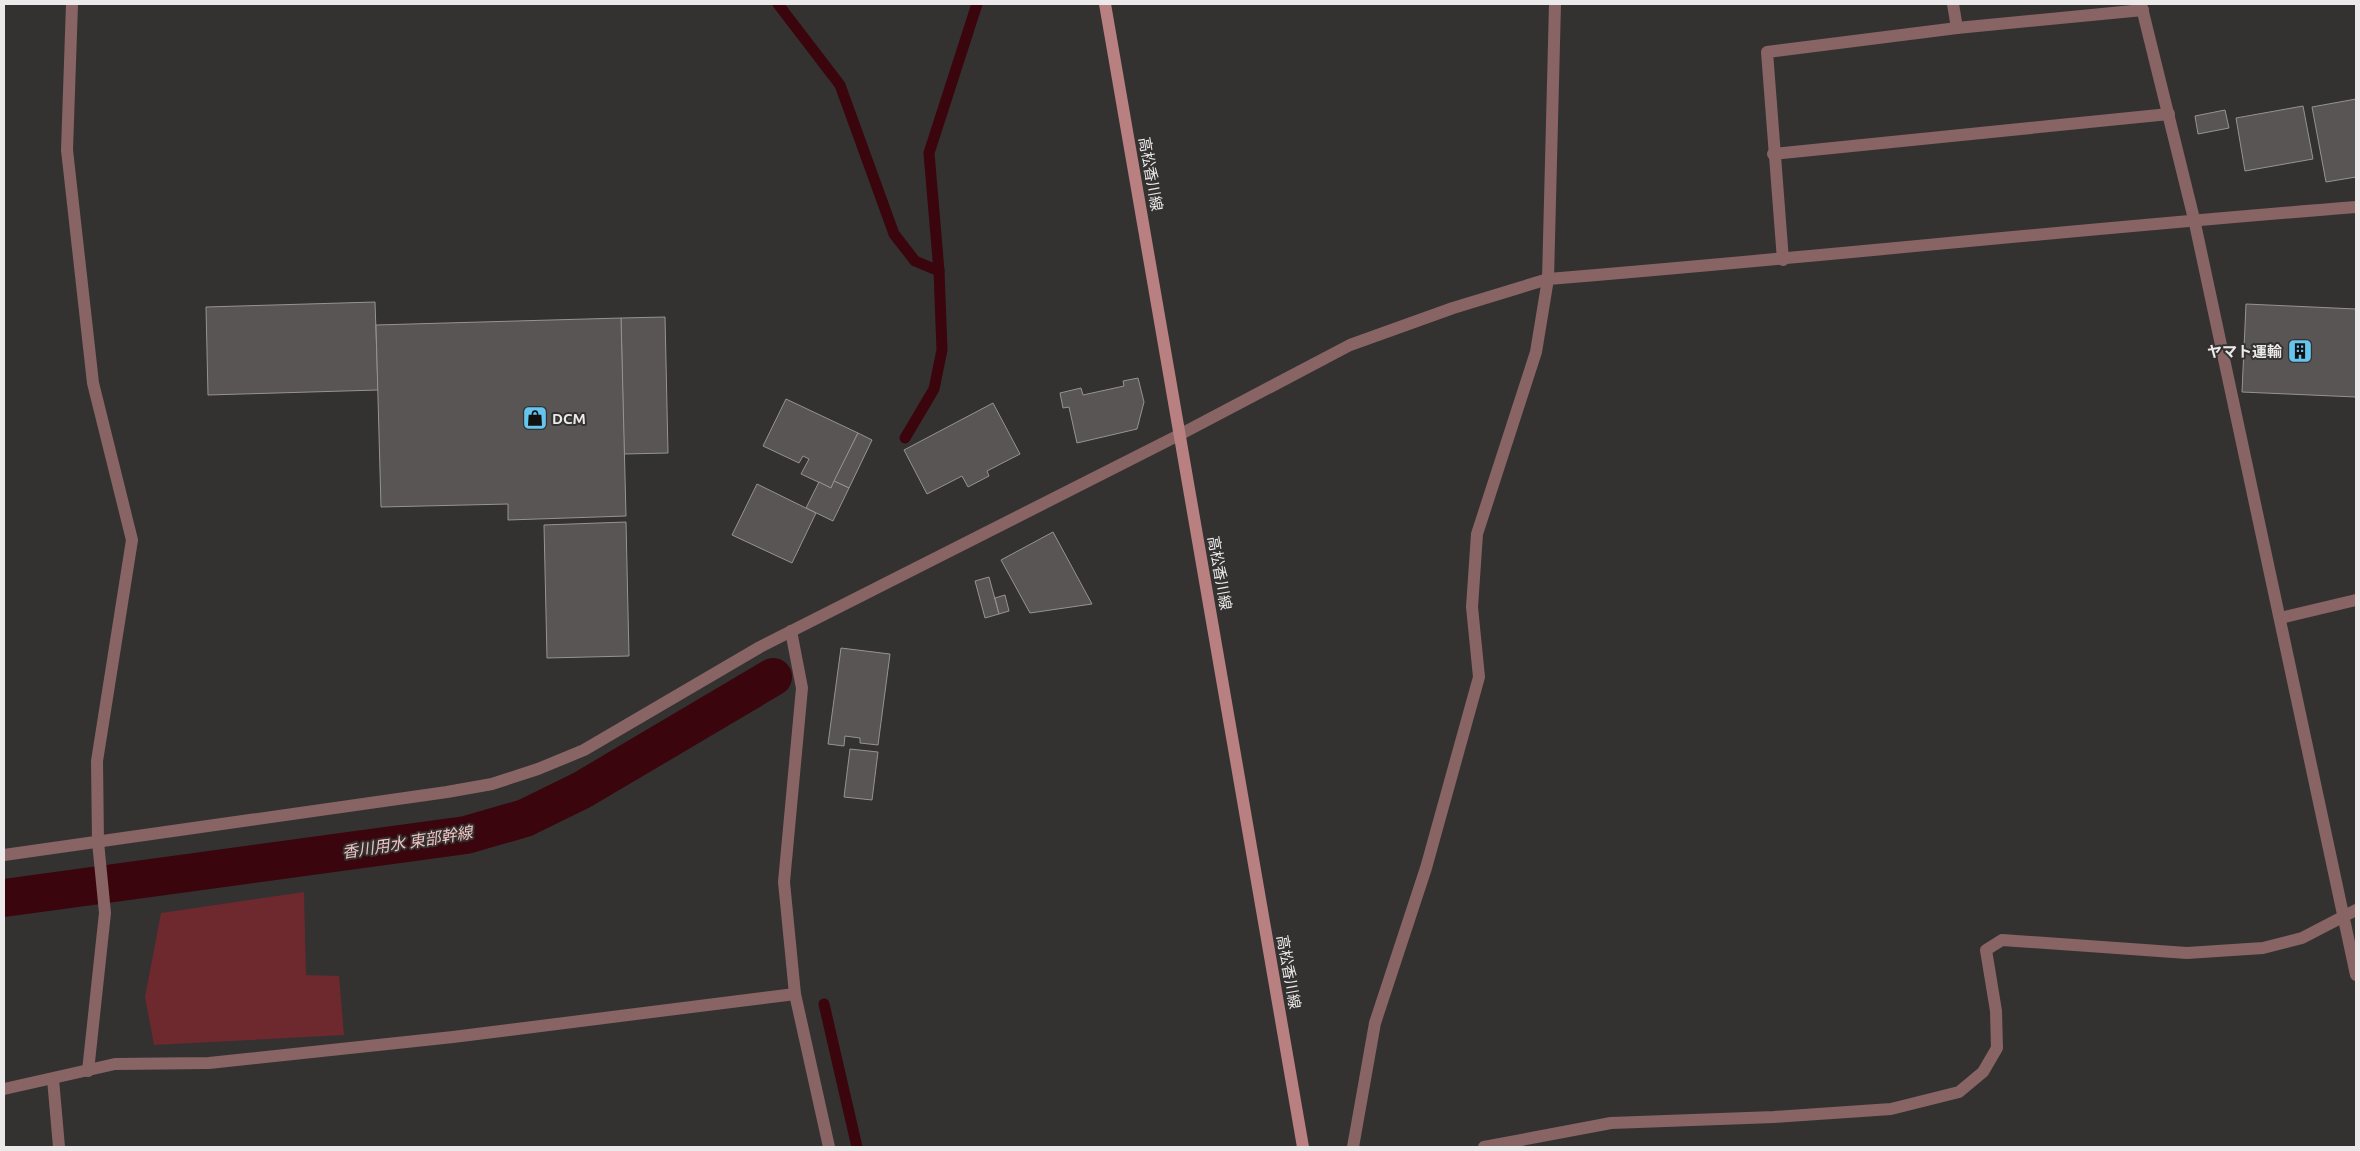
<svg xmlns="http://www.w3.org/2000/svg" width="2360" height="1151" font-family="Ubuntu,'Noto Sans JP',sans-serif">
	<rect width="100%" height="100%" fill="#343131"/>
	<path fill="#6d292e" d="M304 892 306 975 339 976 344 1035 154 1045 145 997 161 913Z"/>
	<g fill="none" stroke-linecap="round" stroke-linejoin="round">
		<g stroke="#3a050c" stroke-width="11">
			<path d="M778 4 840 85 894 234 915 261 939 271"/>
			<path d="M905 438 934 389 942 350 939 271 929 153 977 4"/>
			<path d="M824 1004 857 1147"/>
		</g>
		<path stroke="#3a050c" stroke-width="38" d="M4 898 466 835 525 818 582 790 773 677"/>
	</g>
	<g fill="#595555" stroke="#979393">
		<path d="M2356 99V177L2326 182 2312 107Z"/>
		<path d="M2303 106 2313 159 2245 171 2236 118Z"/>
		<path d="M2225 110 2229 128 2198 134 2195 116Z"/>
		<path d="M375 302 378 390 208 395 206 307Z"/>
		<path d="M2246 304 2356 309V397L2242 392Z"/>
		<path d="M665 317 668 453 624 454 621 318Z"/>
		<path d="M621 318 626 516 508 520V504L381 507 376 325Z"/>
		<path d="M1138 378 1144 402 1137 429 1077 443 1069 407 1063 408 1060 393 1081 388 1083 395 1124 386 1123 381Z"/>
		<path d="M786 399 858 433 831 488 801 474 809 459 803 456 799 463 763 446Z"/>
		<path d="M993 403 1020 454 987 471 989 476 968 487 962 476 927 494 904 450Z"/>
		<path d="M858 433 872 440 849 488 834 481Z"/>
		<path d="M834 481 849 488 833 521 806 508 819 482 831 488Z"/>
		<path d="M757 484 816 513 792 563 732 535Z"/>
		<path d="M626 522 629 656 547 658 544 525Z"/>
		<path d="M1053 532 1092 604 1030 613 1001 560Z"/>
		<path d="M989 577 999 614 985 618 975 581Z"/>
		<path d="M1005 595 1009 611 999 614 995 598Z"/>
		<path d="M841 648 890 654 878 745 860 743V738L845 736 844 746 828 744Z"/>
		<path d="M850 749 878 752 872 800 844 797Z"/>
	</g>
	<g fill="none" stroke-linecap="round" stroke-linejoin="round">
		<g stroke="#886464" stroke-width="12">
			<path d="M72 4 67 150 93 383 132 540 97 761 98 842 105 913 88 1071"/>
			<path d="M1953 4 1957 28"/>
			<path d="M2141 4 2194 219 2356 975"/>
			<path d="M1773 154 2169 114"/>
			<path d="M1783 260 1767 52 1957 28 2143 10"/>
			<path d="M2280 618 2356 600"/>
			<path d="M791 631 802 688 784 882 795 994 829 1147"/>
			<path d="M4 855 447 792 492 784 538 769 584 750 760 647 1179 435 1350 345 1453 308 1548 279C1818 257 2087 228 2356 207"/>
			<path d="M53 1079 59 1147"/>
			<path d="M4 1089 115 1064 209 1063 453 1037 795 994"/>
			<path d="M1353 1147 1375 1023 1426 868 1479 677 1472 607 1477 534 1536 352 1548 279 1555 4"/>
			<path d="M1484 1147 1611 1123 1774 1117 1891 1109 1959 1092 1983 1072 1997 1048 1996 1011 1986 950 2002 940 2187 953 2263 948 2302 938 2356 910"/>
		</g>
		<path stroke="#b88080" stroke-width="12" d="M1105 4 1303 1147"/>
	</g>
	<defs>
		<symbol id="building-square" viewBox="-11 -11 22 22"><rect x="-9" y="-9" width="18" height="18" rx="4" fill="#65c5ee" stroke="#343131"/><path d="M-4-6H4V6H1V3H-1V6H-4ZM-2.5-4.3h1.7v1.8h-1.7ZM.8-4.3h1.7v1.8H.8ZM-2.5-1h1.7V.8h-1.7ZM.8-1h1.7V.8H.8Z" fill="#111"/></symbol>
		<symbol id="shop-square" viewBox="-11 -11 22 22"><rect x="-9" y="-9" width="18" height="18" rx="4" fill="#65c5ee" stroke="#343131"/><path d="M-5-2.5h2.3a2.7 3.5 0 0 1 5.4 0H5L5.5 6h-11ZM-1.5-2.5h3a1.5 2.3 0 0 0-3 0Z" fill="#111"/></symbol>
	</defs>
	<g fill-rule="evenodd">
		<use href="#building-square" x="2286" y="337" width="28" height="28"/>
		<use href="#shop-square" x="521" y="404" width="28" height="28"/>
	</g>
	<g text-anchor="middle" dominant-baseline="central" stroke-width="4" stroke-linejoin="round" paint-order="stroke">
		<g font-size="15" fill="#ebe9e9" stroke="#343131">
			<text transform="translate(1151 174) rotate(80)">高松香川線</text>
			<text transform="translate(1220 573) rotate(80)">高松香川線</text>
			<text transform="translate(1289 972) rotate(80)">高松香川線</text>
		</g>
		<g font-size="15" font-weight="bold" fill="#ebe9e9" stroke="#343131" text-anchor="end">
			<text x="2282" y="351">ヤマト運輸</text>
			<text x="552" y="418" text-anchor="start">DCM</text>
		</g>
		<g font-size="16" font-style="italic" fill="#f1c3c2" stroke="#343131">
			<text transform="translate(407 842) rotate(-9)">香川用水 東部幹線</text>
		</g>
	</g>
	<rect width="2360" height="1151" fill="none" stroke="#ebe9e9" stroke-width="10"/>
</svg>
